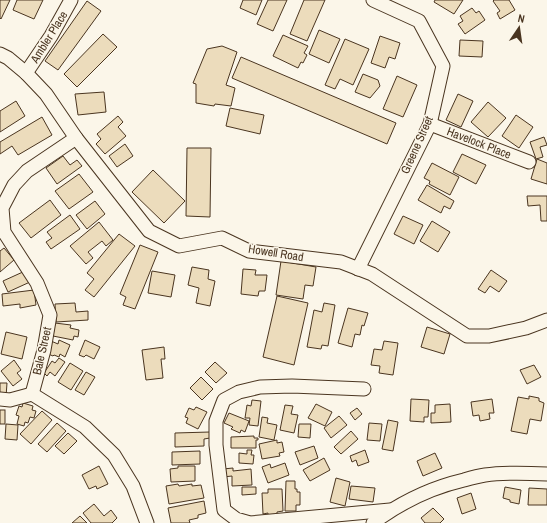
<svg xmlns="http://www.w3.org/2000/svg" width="547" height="523" font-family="'Archivo Narrow',sans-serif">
	<rect width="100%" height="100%" fill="#fbf6e9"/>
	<g fill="#ecdcbc" stroke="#4a3520">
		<path d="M0 0H10L1 19 0 18Z"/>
		<path d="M17 0H43L34 19 13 10Z"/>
		<path d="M243 0H262L256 15 240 8Z"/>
		<path d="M268 0H287L273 31 257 24Z"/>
		<path d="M304 0H325L307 41 290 34Z"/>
		<path d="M435 0H463L454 14 434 2Z"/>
		<path d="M494 0H509L515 10 500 19 497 13 500 11 493 1Z"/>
		<path d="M87 1 101 11 58 70 45 61Z"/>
		<path d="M472 8 476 13 479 11 485 20 465 34 458 24 463 21 460 16Z"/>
		<path d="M319 30 340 39 329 63 309 54Z"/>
		<path d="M103 34 117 47 77 87 64 74Z"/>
		<path d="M283 35 308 46 304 53 307 55 303 63 301 62 298 68 273 56Z"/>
		<path d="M380 36 400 43 395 59 389 57 385 68 371 63Z"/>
		<path d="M345 39 369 49 353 85 340 79 335 89 325 85Z"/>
		<path d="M460 40 483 41 482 57 459 56Z"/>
		<path d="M222 46 237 52 226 85 235 88 231 106 215 104 214 106 196 103V84L193 83 207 49Z"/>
		<path d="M241 57 396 123 387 144 232 78Z"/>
		<path d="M363 74 378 80 380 86 370 98 355 92Z"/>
		<path d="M397 76 417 85 403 117 383 109Z"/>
		<path d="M104 92 106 112 78 115 75 94Z"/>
		<path d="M458 94 473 101 461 127 446 120Z"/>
		<path d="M16 101 25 116 0 132V111Z"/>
		<path d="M488 102 506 118 488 137 471 122Z"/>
		<path d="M230 108 264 115 260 134 226 126Z"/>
		<path d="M516 115 533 127 519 148 502 136Z"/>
		<path d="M118 116 123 122 118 127 126 136 105 154 96 144 101 139 97 134Z"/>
		<path d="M42 117 52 135 18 155 12 146 0 154V142Z"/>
		<path d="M544 137 547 145 540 147 543 157 536 159 530 142Z"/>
		<path d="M125 144 133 156 117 167 109 156Z"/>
		<path d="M187 148H211L210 217 186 216Z"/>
		<path d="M462 154 486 165 476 184 453 172Z"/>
		<path d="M63 156 70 165 77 160 82 166 57 184 46 168Z"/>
		<path d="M537 159 547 163V184L531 179Z"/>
		<path d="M432 163 459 177 450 195 429 184 430 181 424 178Z"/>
		<path d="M153 170 185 201 164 223 132 192Z"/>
		<path d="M79 174 93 192 69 209 55 191Z"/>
		<path d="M427 185 454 201 450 209 444 206 441 213 418 200Z"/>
		<path d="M527 196H547V221H541L540 205 528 206Z"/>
		<path d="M50 200 61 215 31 238 19 223Z"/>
		<path d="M95 201 105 214 87 229 76 215Z"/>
		<path d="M70 215 80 229 51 249 46 242 52 238 47 232Z"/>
		<path d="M403 216 423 225 414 244 394 234Z"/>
		<path d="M432 221 450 232 438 252 420 241Z"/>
		<path d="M99 222 113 240 106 246 102 241 88 252 93 258 86 264 70 246Z"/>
		<path d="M119 234 135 246 94 297 85 290 94 279 87 273Z"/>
		<path d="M140 245 158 252 135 309 123 305 126 297 120 294Z"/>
		<path d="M4 248 14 260 0 272V251Z"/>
		<path d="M281 261 316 267 313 286 305 285 303 299 276 295Z"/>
		<path d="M192 267 209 270 208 279 215 281 210 306 196 303 199 288 188 285Z"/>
		<path d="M243 269 256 270 255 275H267L265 291H259L258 296 241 294Z"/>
		<path d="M491 270 507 281 499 292 490 286 485 293 478 289Z"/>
		<path d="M25 271 30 282 8 292 3 281Z"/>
		<path d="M152 271 175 275 171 297 148 293Z"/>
		<path d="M34 290 36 305 20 308V304L3 306 2 294Z"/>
		<path d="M277 296 308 303 294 365 263 357Z"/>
		<path d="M75 303 76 312 88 311V320L56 322 55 304Z"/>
		<path d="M324 303 335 305 328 346 322 345 321 349 307 347 314 310 322 312Z"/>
		<path d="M348 308 368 313 364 326 362 325 360 335 355 334 352 347 338 343Z"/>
		<path d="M55 323 71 325 70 328 79 330 78 337 74 336 73 340 53 336Z"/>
		<path d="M427 327 450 334 444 354 421 347Z"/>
		<path d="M6 332 27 337 22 359 1 354Z"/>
		<path d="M59 340 70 345 65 357 60 354 59 357 54 355 53 356 46 353 51 341 58 344Z"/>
		<path d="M85 340 100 347 94 359 86 355 84 357 79 355Z"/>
		<path d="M384 341 398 343 393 375 379 373 380 366 371 365 374 349 382 350Z"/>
		<path d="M164 347 165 359H161L163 378 146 380 142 350Z"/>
		<path d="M59 358 65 362 55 376 50 372 47 376 44 373 52 361 55 363Z"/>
		<path d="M14 360 21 370 17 373 22 379 13 386 1 371Z"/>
		<path d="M215 362 227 373 216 383 205 372Z"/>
		<path d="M70 363 83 371 71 390 58 382Z"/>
		<path d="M534 365 541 377 527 384 520 370Z"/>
		<path d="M86 372 95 377 84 395 75 390Z"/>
		<path d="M201 377 213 389 202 400 190 388Z"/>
		<path d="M0 383H7L6 397 0 396Z"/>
		<path d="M529 396 539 398V401L544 403 541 421 530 419 527 434 511 431 518 397 529 399Z"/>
		<path d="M411 399 429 400 428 417H424V422L410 421Z"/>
		<path d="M492 399 494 413H489L490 419 480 421 479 415 473 416 471 402Z"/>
		<path d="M252 400 261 401 258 426 249 425 250 418H245L247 405 251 406Z"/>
		<path d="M23 403 33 406 32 410 36 411 34 418 30 417 28 423 25 422 24 426 17 424 19 416 16 415 19 406 22 407Z"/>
		<path d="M316 404 332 412 325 426 308 418Z"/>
		<path d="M450 404 451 422 431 423V413H435V405Z"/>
		<path d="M285 405 293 406 291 414 298 415 294 433 280 430Z"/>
		<path d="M196 407 207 412 198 429 186 423 188 418 185 417 189 408 194 410Z"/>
		<path d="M357 408 362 414 355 420 350 413Z"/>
		<rect x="0" y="410" width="5" height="14"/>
		<path d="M42 411 52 420 31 444 20 434Z"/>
		<path d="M229 413 249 421 245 432 241 430 240 433 231 429 233 427 224 423Z"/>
		<path d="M339 416 347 425 331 438 324 428Z"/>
		<path d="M262 417 268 418 267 423 277 425 274 440 259 437Z"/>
		<path d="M388 420 398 422 393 451 382 449Z"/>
		<path d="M57 423 66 431 47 452 38 444Z"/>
		<path d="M369 423 382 424 380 441 367 440Z"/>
		<path d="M6 424 18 425 17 440 5 439Z"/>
		<path d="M299 424H311L310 438 298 437Z"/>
		<path d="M351 431 358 439 341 454 334 447Z"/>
		<path d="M210 432V438L204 439V446L175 447V433Z"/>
		<path d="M68 433 77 441 64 454 55 446Z"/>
		<path d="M254 436V438H258V440H256V448H231V437Z"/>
		<path d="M277 440V443L282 442 284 452 279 453 280 456 262 459 259 444Z"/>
		<path d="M314 446 318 458 300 465 295 452Z"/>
		<path d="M247 450H252L251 455H254L253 464 239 463V453L247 454Z"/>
		<path d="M365 450 369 462 358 466 356 460 352 462 350 456Z"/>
		<path d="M200 451V464L172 465V452Z"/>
		<path d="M435 453 442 468 423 476 417 461Z"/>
		<path d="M324 458 330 470 310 481 303 470Z"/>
		<path d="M285 463 289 475 268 483 262 467 270 464 271 468Z"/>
		<path d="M99 466 108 484 97 489 96 486 89 489 82 475Z"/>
		<path d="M178 466H195V481L171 482 170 469 178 468Z"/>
		<path d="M233 468V471L251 469 252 485 232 486V476L223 477V469Z"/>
		<path d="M336 478 350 482 345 506 330 502Z"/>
		<path d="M286 481H295V489H297V492H300V505H296V511H285Z"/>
		<path d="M178 484 179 486 192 484V486L201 485 204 498 169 504 166 486Z"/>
		<path d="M351 486 375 488 373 502 349 499Z"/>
		<path d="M242 487H256V494L242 495Z"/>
		<path d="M505 487 521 490 519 504 510 502V500L503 498Z"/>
		<path d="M529 488 547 489V505H528Z"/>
		<path d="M268 489H282L283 511 277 512V516L268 517V513L263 514 262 493H268Z"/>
		<path d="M471 493 476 509 462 514 457 498Z"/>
		<path d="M204 501 206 513 198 515V518L189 520 190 523H171L168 508Z"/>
		<path d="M94 504 104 516 111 510 117 518 112 523H91L83 513Z"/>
		<path d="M433 508 444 519 440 523H425L421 518Z"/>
		<path d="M80 516 87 523H72Z"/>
	</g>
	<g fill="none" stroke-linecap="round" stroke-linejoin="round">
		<defs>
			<g id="minor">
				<path d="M0 54 8 58 26 73 46 94 76 138 149 231 179 246 222 238 249 251 341 262 372 274 467 336H489L526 328 547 320"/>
				<path d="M26 73 51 36 71 0"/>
				<path d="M430 124 529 162"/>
				<path d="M358 269 430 124 443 66 419 21 373 0"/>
				<path d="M364 389 292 386 260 387 239 392 224 400 216 421V445L224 510 236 519 250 523 390 510"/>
				<path d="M32 394 44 350 50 315 37 283 4 232 2 208 14 185 27 171 76 138"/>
				<path d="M0 399 10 400 32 394 85 427 114 455 133 486 147 523"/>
				<path d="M373 523C401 502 430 488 464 480 471 478 478 476 485 475 505 472 527 473 547 474"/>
			</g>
		</defs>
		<use href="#minor" stroke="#4a3520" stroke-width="15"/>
		<use href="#minor" stroke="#fbf6e9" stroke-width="13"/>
	</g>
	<g text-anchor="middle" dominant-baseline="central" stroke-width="3" stroke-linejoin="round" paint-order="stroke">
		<g font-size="12" fill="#4a3520" stroke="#fbf6e9">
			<text transform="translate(49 37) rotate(-58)">Ambler Place</text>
			<text transform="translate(479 143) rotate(21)">Havelock Place</text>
			<text transform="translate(417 145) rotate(-66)">Greene Street</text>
			<text transform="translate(276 253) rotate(9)">Howell Road</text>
			<text transform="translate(42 351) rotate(-77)">Bale Street</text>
		</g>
	</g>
	<g transform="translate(519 28) rotate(13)" stroke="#fbf6e9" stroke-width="3" paint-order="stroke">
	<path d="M0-3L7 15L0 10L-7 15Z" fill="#4a3520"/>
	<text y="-6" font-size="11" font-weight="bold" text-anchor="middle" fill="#4a3520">N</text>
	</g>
</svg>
